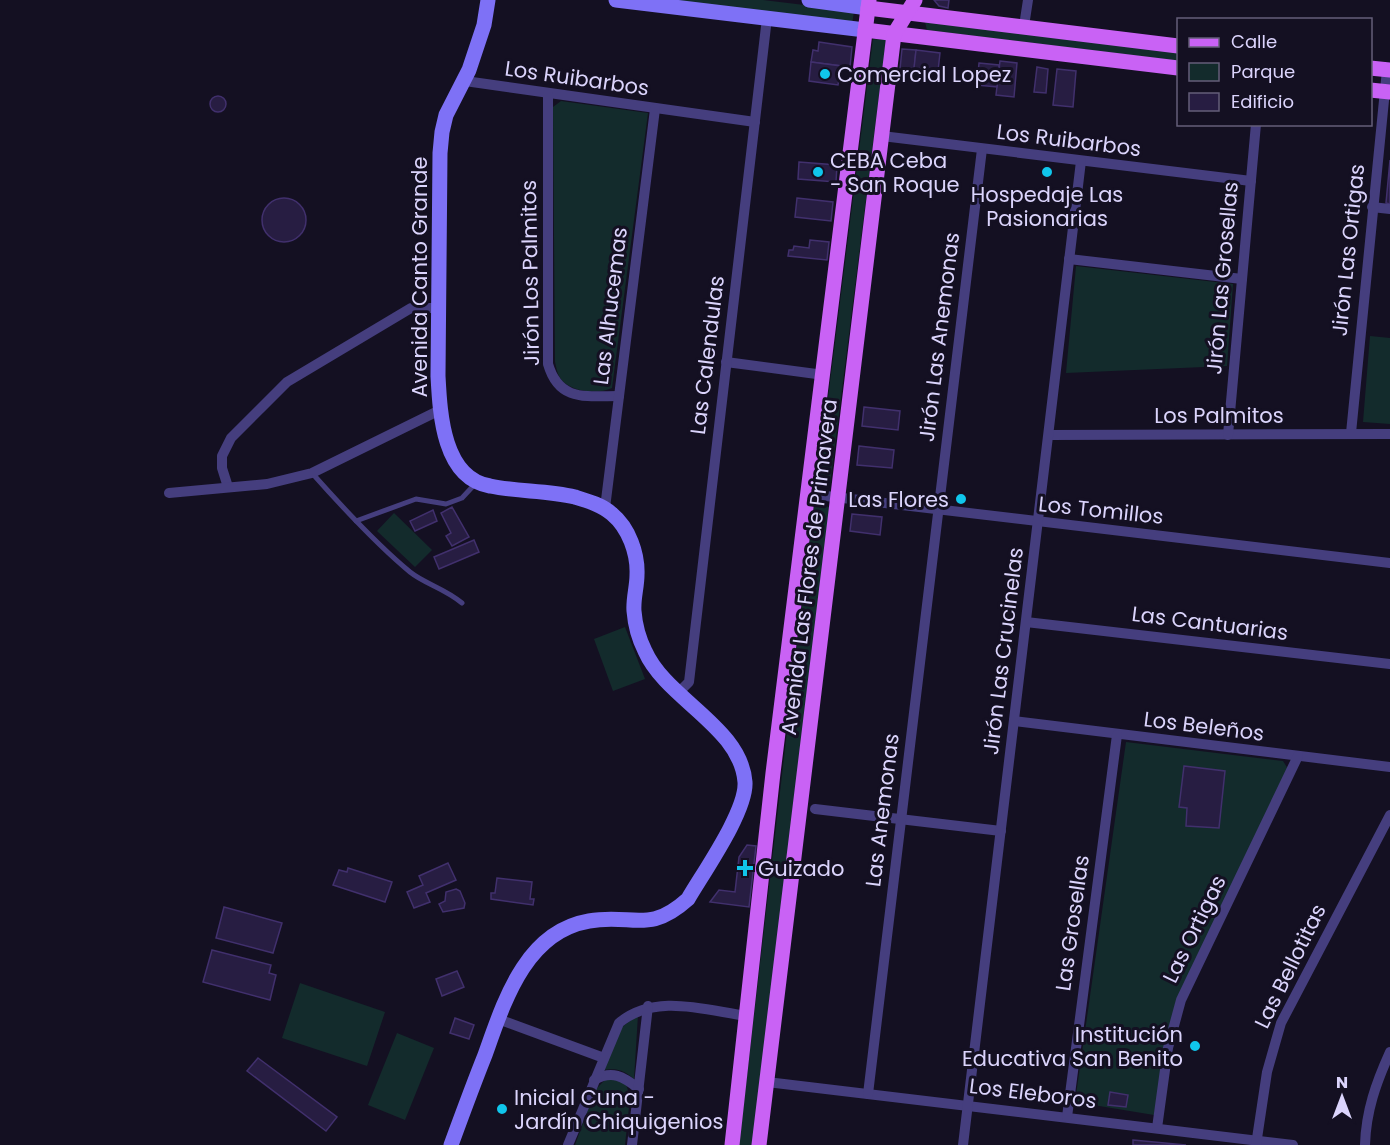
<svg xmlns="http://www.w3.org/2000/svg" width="1390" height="1145" font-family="Poppins,sans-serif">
	<rect width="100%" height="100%" fill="#141022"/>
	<g fill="#132b2c">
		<path d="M654 0H763L854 11 852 25Z"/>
		<path d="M925 22 1178 51V61L927 30Z"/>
		<path d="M873 39 886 40 830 485 821 483 818 478Z"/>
		<path d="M561 101 648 113 612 388C597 395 567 392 559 376 557 372 556 366 555 362L553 107Z"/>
		<path d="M1076 266 1233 284 1227 366 1066 373Z"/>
		<path d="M1370 336 1390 338V424L1363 422Z"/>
		<path d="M817 503 829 507V511L755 1145H739L813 508Z"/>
		<path d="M394 513 432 550 415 567 377 531Z"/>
		<path d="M625 627 645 679 613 691 594 639Z"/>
		<path d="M1126 742 1283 761 1288 769 1181 991 1154 1115 1075 1102Z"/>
		<path d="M300 983 385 1012 367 1066 282 1038Z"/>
		<path d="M638 1015 634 1079C623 1069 616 1068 602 1070L622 1027Z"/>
		<path d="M397 1033 434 1048 405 1120 368 1105Z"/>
		<path d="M605 1080H617L626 1084 630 1097 625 1145H575L595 1090Z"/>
	</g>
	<g fill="#271d42" stroke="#41306d" stroke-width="1.5">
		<path d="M934 0H949L948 8 939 6Z"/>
		<path d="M819 42 852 47 850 67 811 62 813 50 818 51Z"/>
		<path d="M902 49 916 50 914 71 900 69Z"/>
		<path d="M916 50 940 53 938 71 914 68Z"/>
		<path d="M1000 61 1017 63 1014 97 996 95Z"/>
		<path d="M811 62 841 66 838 85 809 81Z"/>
		<path d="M979 63 999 65 997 87 977 85Z"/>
		<path d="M1037 67 1048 69 1046 93 1034 92Z"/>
		<path d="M1057 69 1076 71 1073 107 1053 105Z"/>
		<circle cx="218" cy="104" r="8"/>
		<path d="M1390 160V204L1386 203Z"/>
		<path d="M799 162 837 165 836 182 798 179Z"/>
		<path d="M797 198 833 202 831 221 795 217Z"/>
		<circle cx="284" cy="220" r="22"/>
		<path d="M810 240 829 242 827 260 788 256 789 250H793L794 246 809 248Z"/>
		<path d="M864 407 900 411 898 430 862 426Z"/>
		<path d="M859 446 894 450 892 468 857 465Z"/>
		<path d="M452 507 469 537 452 546 446 536 451 533 441 513Z"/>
		<path d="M433 510 437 521 415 531 410 521Z"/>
		<path d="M852 514 882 517 880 535 850 531Z"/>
		<path d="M474 540 479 552 439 569 434 557Z"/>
		<path d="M1184 766 1225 771 1219 828 1186 826 1187 808 1179 807Z"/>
		<path d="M747 845 756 846 749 907 710 902 719 890 735 892 739 857Z"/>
		<path d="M448 863 456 880 426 893 430 902 414 908 407 892 423 885 419 876Z"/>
		<path d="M348 868 392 882 385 902 333 885 339 870 347 872Z"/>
		<path d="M497 878 532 882 530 899H534L533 905 491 899V893H495Z"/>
		<path d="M456 889 460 891 465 903 464 908 443 912 439 904 445 901 446 892Z"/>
		<path d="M224 907 282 923 273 953 216 938Z"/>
		<path d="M212 950 271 965 269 973 276 975 270 1000 203 982Z"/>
		<path d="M457 971 464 987 442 996 436 979Z"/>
		<path d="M455 1018 474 1025 469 1039 450 1033Z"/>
		<path d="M258 1058 337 1117 326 1131 247 1071Z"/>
		<path d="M1110 1092 1128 1095 1126 1107 1108 1105Z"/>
		<path d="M1133 1140 1186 1145H1133Z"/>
	</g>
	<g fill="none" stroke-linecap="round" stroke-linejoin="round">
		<g stroke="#453e7e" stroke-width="5">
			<path d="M312 473C343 508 375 543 410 572 425 584 444 588 462 603"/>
			<path d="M356 521 416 499 446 504 462 498 475 484"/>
		</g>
		<g stroke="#453e7e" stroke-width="10">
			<path d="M1024 26 1028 0"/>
			<path d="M465 81 755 122"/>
			<path d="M548 94V364C559 402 586 396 619 396"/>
			<path d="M882 136 1251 181"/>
			<path d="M1372 207 1390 209"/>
			<path d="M1069 259 1242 279"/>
			<path d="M726 362 824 375"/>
			<path d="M1351 433 1387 70"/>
			<path d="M1049 435 1390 434"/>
			<path d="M1228 435 1256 124"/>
			<path d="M228 487 222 468V456L231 438 287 382 411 308H437"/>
			<path d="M169 493 267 484 312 473 440 410"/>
			<path d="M809 494 1390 563"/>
			<path d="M605 508 655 109"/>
			<path d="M1026 622 1390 664"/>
			<path d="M678 693 689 682 767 18"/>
			<path d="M1014 721 1390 767"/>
			<path d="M815 809 1001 831"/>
			<path d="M498 1019 604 1058"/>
			<path d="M594 1080C612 1070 623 1076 639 1089"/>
			<path d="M767 1082 1293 1145"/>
			<path d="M868 1094 982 149"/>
			<path d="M1067 1117 1117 735"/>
			<path d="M1157 1128 1168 1048 1181 1000 1298 756"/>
			<path d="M568 1145 619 1023C655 993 704 1010 747 1016"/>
			<path d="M632 1145 648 1006"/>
			<path d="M963 1145 1081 161"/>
			<path d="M1256 1145 1267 1072 1281 1023 1390 815"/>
			<path d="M1365 1145C1366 1111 1376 1083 1390 1052"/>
		</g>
		<g stroke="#7e71f6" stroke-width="15">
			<path d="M616 0 865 30"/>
			<path d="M809 0 868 8"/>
			<path d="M451 1145C462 1115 473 1085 485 1055 504 1002 525 932 589 921 633 913 648 935 688 899 703 873 747 811 745 782 741 727 666 699 645 651 639 639 635 624 634 611 633 599 637 587 637 575 638 554 629 528 612 514 602 505 588 501 575 497 547 490 518 492 490 486 443 478 440 414 438 376L440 153 442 132 446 115 469 70 484 25 488 0"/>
		</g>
		<g stroke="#c962f5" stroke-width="15">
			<path d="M868 8 1178 46"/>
			<path d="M865 30 1178 68"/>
			<path d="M1370 68 1390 70"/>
			<path d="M1370 90 1390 92"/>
			<path d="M732 1145 773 773 869 0"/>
			<path d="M759 1145 894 34 915 0"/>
		</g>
	</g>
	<g fill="#10c6ec" stroke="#141022" stroke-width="2">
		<circle cx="825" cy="74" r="6"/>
		<circle cx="818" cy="172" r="6"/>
		<circle cx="1047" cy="172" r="6"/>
		<circle cx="961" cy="499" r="6"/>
		<path d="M742 859h6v6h6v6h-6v6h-6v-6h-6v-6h6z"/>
		<circle cx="1195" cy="1046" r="6"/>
		<circle cx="502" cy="1109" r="6"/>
	</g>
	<g text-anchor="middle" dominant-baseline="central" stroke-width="6" stroke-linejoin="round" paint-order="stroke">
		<g font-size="21" fill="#dbd4fc" stroke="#141022" text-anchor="start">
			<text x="837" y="74">Comercial Lopez</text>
			<text x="830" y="160">CEBA Ceba<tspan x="830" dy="24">- San Roque</tspan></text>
			<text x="1047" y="194" text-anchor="middle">Hospedaje Las<tspan x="1047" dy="24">Pasionarias</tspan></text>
			<text x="949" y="499" text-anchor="end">Las Flores</text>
			<text x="758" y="868">Guizado</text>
			<text x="1183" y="1034" text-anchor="end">Institución<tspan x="1183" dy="24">Educativa San Benito</tspan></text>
			<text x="514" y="1097">Inicial Cuna -<tspan x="514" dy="24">Jardín Chiquigenios</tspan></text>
		</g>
		<g font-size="21" fill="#dbd4fc" stroke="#141022">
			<text transform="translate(577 78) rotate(8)">Los Ruibarbos</text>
			<text transform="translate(1069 140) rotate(7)">Los Ruibarbos</text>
			<text transform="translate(1348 250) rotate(-84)">Jirón Las Ortigas</text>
			<text transform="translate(530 273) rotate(-91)">Jirón Los Palmitos</text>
			<text transform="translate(419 277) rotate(-90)">Avenida Canto Grande</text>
			<text transform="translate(1222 278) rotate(-85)">Jirón Las Grosellas</text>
			<text transform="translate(610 306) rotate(-83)">Las Alhucemas</text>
			<text transform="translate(939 337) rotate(-83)">Jirón Las Anemonas</text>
			<text transform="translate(707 355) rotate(-83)">Las Calendulas</text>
			<text x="1219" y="415">Los Palmitos</text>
			<text transform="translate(1101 510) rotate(6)">Los Tomillos</text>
			<text transform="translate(809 567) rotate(-83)">Avenida Las Flores de Primavera</text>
			<text transform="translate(1210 623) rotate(7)">Las Cantuarias</text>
			<text transform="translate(1003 651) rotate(-83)">Jirón Las Crucinelas</text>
			<text transform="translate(1204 726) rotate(7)">Los Beleños</text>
			<text transform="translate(882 810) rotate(-83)">Las Anemonas</text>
			<text transform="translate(1072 923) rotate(-82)">Las Grosellas</text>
			<text transform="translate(1194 929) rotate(-64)">Las Ortigas</text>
			<text transform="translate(1290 966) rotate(-64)">Las Bellotitas</text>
			<text transform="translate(1033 1093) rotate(7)">Los Eleboros</text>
		</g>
	</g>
	<rect x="1177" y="18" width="195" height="108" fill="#141022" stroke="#645e79" stroke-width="1.5"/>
	<rect x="1189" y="38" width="30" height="9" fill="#c962f5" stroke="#645e79" stroke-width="1.5"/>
	<text x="1231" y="48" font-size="18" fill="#dbd4fc">Calle</text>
	<rect x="1189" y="63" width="30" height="18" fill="#132b2c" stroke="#645e79" stroke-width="1.5"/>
	<text x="1231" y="78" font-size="18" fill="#dbd4fc">Parque</text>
	<rect x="1189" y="93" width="30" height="18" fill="#271d42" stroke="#645e79" stroke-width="1.5"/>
	<text x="1231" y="108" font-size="18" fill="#dbd4fc">Edificio</text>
	<g transform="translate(1342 1097)" stroke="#141022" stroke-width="4.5" paint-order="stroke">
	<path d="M0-4.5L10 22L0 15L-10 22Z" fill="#dbd4fc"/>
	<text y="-9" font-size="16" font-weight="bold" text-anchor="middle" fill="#dbd4fc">N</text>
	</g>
</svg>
